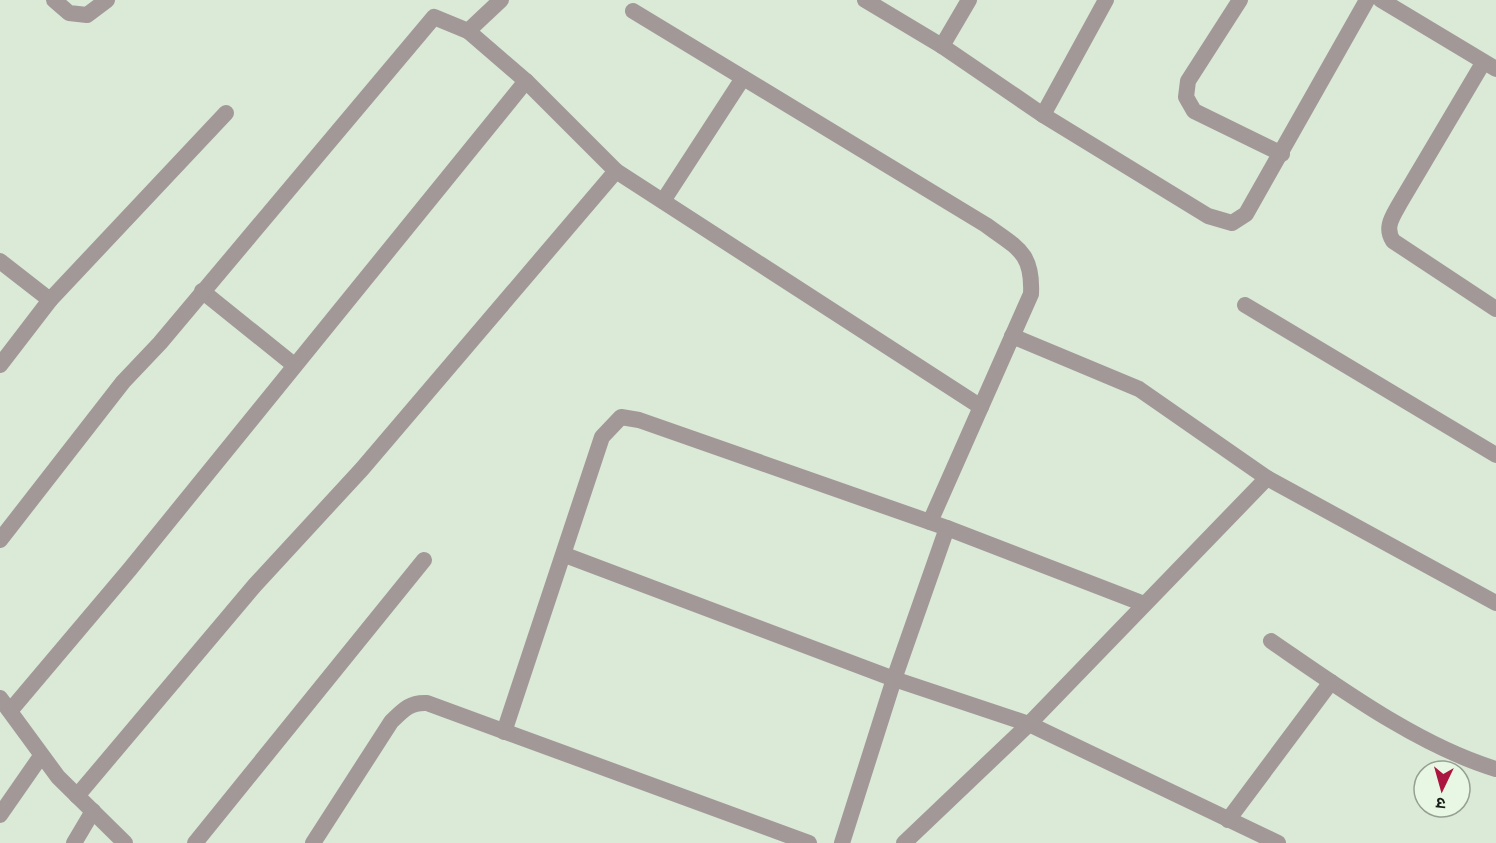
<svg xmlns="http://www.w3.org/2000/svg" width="1496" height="843" font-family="Overpass,'Noto Sans Devanagari',sans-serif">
	<rect width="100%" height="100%" fill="#dbe9d7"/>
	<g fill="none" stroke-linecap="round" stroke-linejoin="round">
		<g stroke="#a29898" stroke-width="16">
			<path d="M54 0 69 13 87 15 107 0"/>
			<path d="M865 0 942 46 1043 115 1208 216 1232 223 1246 214 1367 0"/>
			<path d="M1240 0 1188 81 1186 97 1194 111 1282 154"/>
			<path d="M1381 0 1496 69"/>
			<path d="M633 11 986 225C1017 248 1033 252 1031 294L930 522"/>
			<path d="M942 46 969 0"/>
			<path d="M1483 63 1400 203C1393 216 1384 227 1393 241L1496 309"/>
			<path d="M1043 115 1106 0"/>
			<path d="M616 171 981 407"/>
			<path d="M663 201 743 78"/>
			<path d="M0 261 50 300"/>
			<path d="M202 291 294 365"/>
			<path d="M1245 305 1496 455"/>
			<path d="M1012 336 1139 389 1267 478 1496 603"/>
			<path d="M0 365 50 300 226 113"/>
			<path d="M0 540 123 382 160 343 434 17 468 31 501 0"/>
			<path d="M565 555 894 679 1029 724 1278 843"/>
			<path d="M1271 641C1338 687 1419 746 1496 769"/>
			<path d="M0 698 58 777 125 843"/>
			<path d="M10 711 130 569 526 81"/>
			<path d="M504 732 602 437 621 417 639 420 947 528 1144 604"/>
			<path d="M77 796 255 585 362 469 616 171 526 81 468 31"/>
			<path d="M0 815 41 756"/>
			<path d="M1228 820 1331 682"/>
			<path d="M74 843 93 811"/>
			<path d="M195 843 424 560"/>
			<path d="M313 843 391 722C403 710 410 702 427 703L809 843"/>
			<path d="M842 843 894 679 947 528"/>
			<path d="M904 843 1029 724 1267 478"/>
		</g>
	</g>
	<g transform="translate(1442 789) rotate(185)"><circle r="28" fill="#e8f6e4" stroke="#95a092" stroke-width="1.5"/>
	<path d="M0-4.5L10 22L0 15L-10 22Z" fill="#ab1640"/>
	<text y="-9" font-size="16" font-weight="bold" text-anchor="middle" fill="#191e18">उ</text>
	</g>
</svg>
